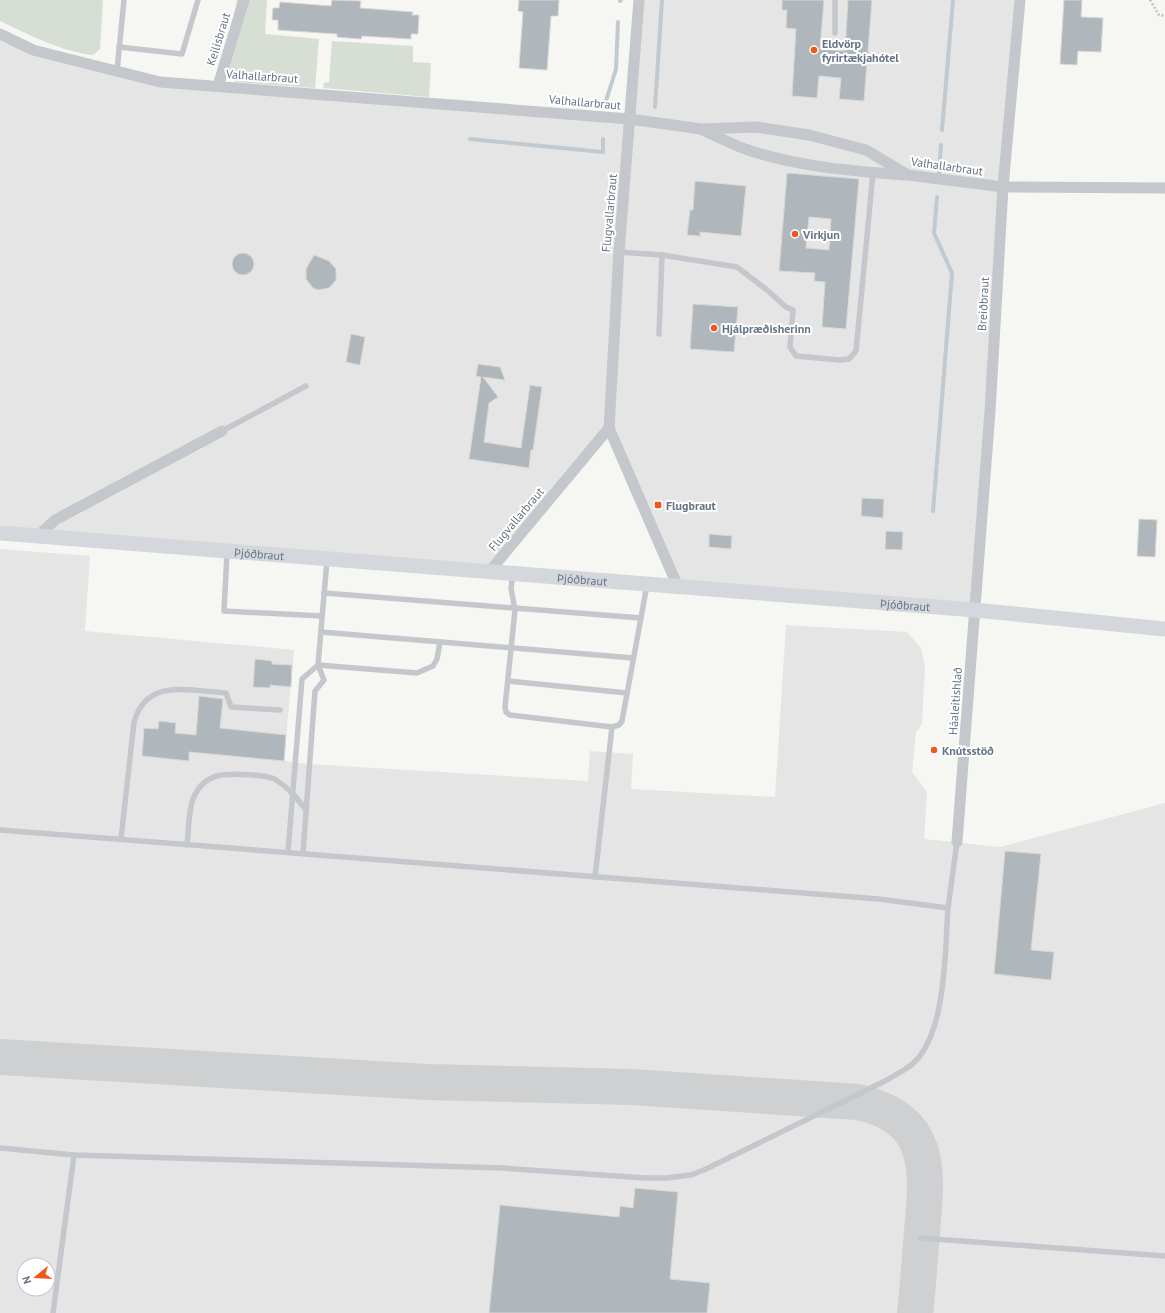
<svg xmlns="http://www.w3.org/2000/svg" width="1165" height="1313" font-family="'PT Sans',sans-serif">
	<rect width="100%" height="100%" fill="#f6f6f3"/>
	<g fill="#e4e5e4" fill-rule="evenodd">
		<path d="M639 0H1020L975 610 678 587 609 428 489 572 0 533V34L33 50 160 82 630 119Z"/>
		<path d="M0 549 90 556 85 631 294 650 284 761 309 764 588 781 590 751 633 754 631 789 775 797 786 625 907 632 921 648 925 668 922 724 916 732 912 772 927 792 924 839 1000 847 1165 803V1313H0ZM24 1265H48V1289H24Z"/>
	</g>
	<g fill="#d7ded3">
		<path d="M0 0H103L100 49 93 55C62 52 28 34 0 21Z"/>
		<path d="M237 0H267L265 34 319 39 315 88 235 82 227 72 226 58Z"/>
		<path d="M332 41 413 46V62L431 63 429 97 323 88 324 83 329 82Z"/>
	</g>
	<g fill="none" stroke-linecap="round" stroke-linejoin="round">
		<g stroke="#c0cad0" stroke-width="4">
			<path d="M620 1 621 0"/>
			<path d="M606 101 616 69 618 22"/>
			<path d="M655 107 662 0"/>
			<path d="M942 130 953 0"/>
			<path d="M470 139 603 152V139"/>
			<path d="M939 173 941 145"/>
			<path d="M933 511 952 273 934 233 937 197"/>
		</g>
		<path stroke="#ced0d2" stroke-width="36" d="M0 1057 427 1082 632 1087 858 1102C932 1118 928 1169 922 1231 920 1258 918 1286 915 1313"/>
	</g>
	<g fill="#afb6bc" stroke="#d8d8d5" fill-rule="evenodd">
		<path d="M332 0 361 1 360 8 413 12 412 15H419L418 34H411V39L362 36 361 39 337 37V34L278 30V20H272L273 8H279L280 2 331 6Z"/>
		<path d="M519 0H559L558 16H551L547 70 519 68 523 12 518 11Z"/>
		<path d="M782 0H824L820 49 845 51 848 0H872L864 101 839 99 841 78 819 76 817 98 792 96 796 29 786 28 787 10H782Z"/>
		<path d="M1064 0H1082L1081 17 1103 18 1101 52 1078 51 1077 65 1060 64Z"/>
		<path d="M787 173 859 179 846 329 822 327 825 282 814 281 815 273 779 271ZM809 217 831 219 829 250 806 248Z"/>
		<path d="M695 181 746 186 741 236 700 232V236L687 235 690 210H693Z"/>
		<circle cx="243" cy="264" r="11"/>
		<path d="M314 255 329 261 336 269V280L329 288 318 290 313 288 306 279V269Z"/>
		<path d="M693 304 738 307 734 352 690 349Z"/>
		<path d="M351 334 365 337 360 365 346 362Z"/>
		<path d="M478 364 500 367 505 380 483 377 498 397 489 403 484 442 521 448 530 385 542 387 533 450H531L529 468 469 459 481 377 476 376Z"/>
		<path d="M862 498 884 499 883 518 861 516Z"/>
		<path d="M1139 519 1157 520 1155 557 1137 556Z"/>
		<path d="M886 531 903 532 902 550 885 549Z"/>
		<path d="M709 534 732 536 731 549 709 547Z"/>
		<path d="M255 659 272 661V664L292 665 291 687 270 685V688L253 687Z"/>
		<path d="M199 696 223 699 220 728 286 735 284 761 189 752V761L142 756 144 728 158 729 159 721 176 723 175 733 196 735Z"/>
		<path d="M1005 851 1041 854 1031 950 1054 952 1051 980 994 974Z"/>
		<path d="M635 1188 678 1192 670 1279 710 1283 707 1313H489L500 1205 619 1217 620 1206 633 1208Z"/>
	</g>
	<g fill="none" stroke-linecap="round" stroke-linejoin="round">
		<path stroke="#c0c1c4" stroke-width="2.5" stroke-dasharray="2 2" stroke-linecap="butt" d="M1150 0 1159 15 1165 16"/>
		<g stroke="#c4c7cb" stroke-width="5.5">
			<path d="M835 33V0"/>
			<path d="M119 47 182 54 198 0"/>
			<path d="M117 71 124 0"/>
			<path d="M619 252 662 255 737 267 767 290 786 307 793 310 790 347 796 356 839 360 849 359 856 351 873 173"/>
			<path d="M659 334 662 255"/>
			<path d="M222 431 306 386"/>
			<path d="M227 553 224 611 322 616"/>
			<path d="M513 574 511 588 515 610 505 707 506 712 510 715 612 727 619 725 622 721 647 585"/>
			<path d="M324 593 641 618"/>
			<path d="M321 632 633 658"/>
			<path d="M508 681 627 693"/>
			<path d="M0 830 879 899 948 908C945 951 946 1021 920 1056 911 1068 895 1075 883 1082L704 1170 691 1175 666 1178H645L502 1168 74 1155 0 1148"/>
			<path d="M121 839 134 722C147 677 189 691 226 693L231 707 280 710"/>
			<path d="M187 845C189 830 188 812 193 799 204 771 228 773 253 775 260 776 270 776 276 780 289 788 297 798 306 810"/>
			<path d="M288 852 302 679 318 665 417 673 433 666 437 659 440 642"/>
			<path d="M303 853 315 691 324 680 318 665 327 560"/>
			<path d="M595 877 612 727"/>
			<path d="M948 908 957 842"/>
			<path d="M921 1238 1165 1256"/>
			<path d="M53 1313 74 1155"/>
		</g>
		<g stroke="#c4c7cb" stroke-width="11">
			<path d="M639 0 619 252 609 428 678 587"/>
			<path d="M0 34 33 50 160 82 630 119 701 129 756 127 809 135 866 150 908 175 1003 187 1165 188"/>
			<path d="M218 86 244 0"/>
			<path d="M703 130C718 137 733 145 748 150 799 167 852 171 905 175"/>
			<path d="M37 537 55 520 222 431"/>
			<path d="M489 572 609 428"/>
			<path d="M957 842 990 411 1003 187 1020 0"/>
		</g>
		<path stroke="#d4d8dd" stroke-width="15" id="s1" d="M0 533 975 610 1165 629"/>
	</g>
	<g fill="#ed591c" stroke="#fff" stroke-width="1.5">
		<circle cx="814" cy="50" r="4"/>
		<circle cx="795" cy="234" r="4"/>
		<circle cx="714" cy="328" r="4"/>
		<rect x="654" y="501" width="8" height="8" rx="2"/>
		<circle cx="934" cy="750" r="4"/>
	</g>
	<g text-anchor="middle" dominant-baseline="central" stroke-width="4" stroke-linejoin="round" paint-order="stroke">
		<g font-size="12" fill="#647486" stroke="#fff">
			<text transform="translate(218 39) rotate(-73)">Keilisbraut</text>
			<text transform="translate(262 76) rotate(4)">Valhallarbraut</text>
			<text transform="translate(585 102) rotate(5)">Valhallarbraut</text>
			<text transform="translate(947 166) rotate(8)">Valhallarbraut</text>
			<text transform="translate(609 213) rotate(-85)">Flugvallarbraut</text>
			<text transform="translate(983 304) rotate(-87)">Breiðbraut</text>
			<text transform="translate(516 519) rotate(-50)">Flugvallarbraut</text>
			<text stroke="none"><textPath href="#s1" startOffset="260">Þjóðbraut</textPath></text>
			<text stroke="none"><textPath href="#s1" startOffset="584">Þjóðbraut</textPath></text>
			<text stroke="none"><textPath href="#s1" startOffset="908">Þjóðbraut</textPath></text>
			<text transform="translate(955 701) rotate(-86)">Háaleitishlað</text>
		</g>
		<g font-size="12" font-weight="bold" fill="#647486" stroke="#fff" text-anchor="start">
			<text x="822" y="43">Eldvörp<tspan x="822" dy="14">fyrirtækjahótel</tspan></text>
			<text x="803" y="234">Virkjun</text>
			<text x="722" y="328">Hjálpræðisherinn</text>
			<text x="666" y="505">Flugbraut</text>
			<text x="942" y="750">Knútsstöð</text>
		</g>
	</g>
	<g transform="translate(36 1277) rotate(252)"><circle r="19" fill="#ffffff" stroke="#c1c7cf"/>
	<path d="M0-3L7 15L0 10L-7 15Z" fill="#ed591c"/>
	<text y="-6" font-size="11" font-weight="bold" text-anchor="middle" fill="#647486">N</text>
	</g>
</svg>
